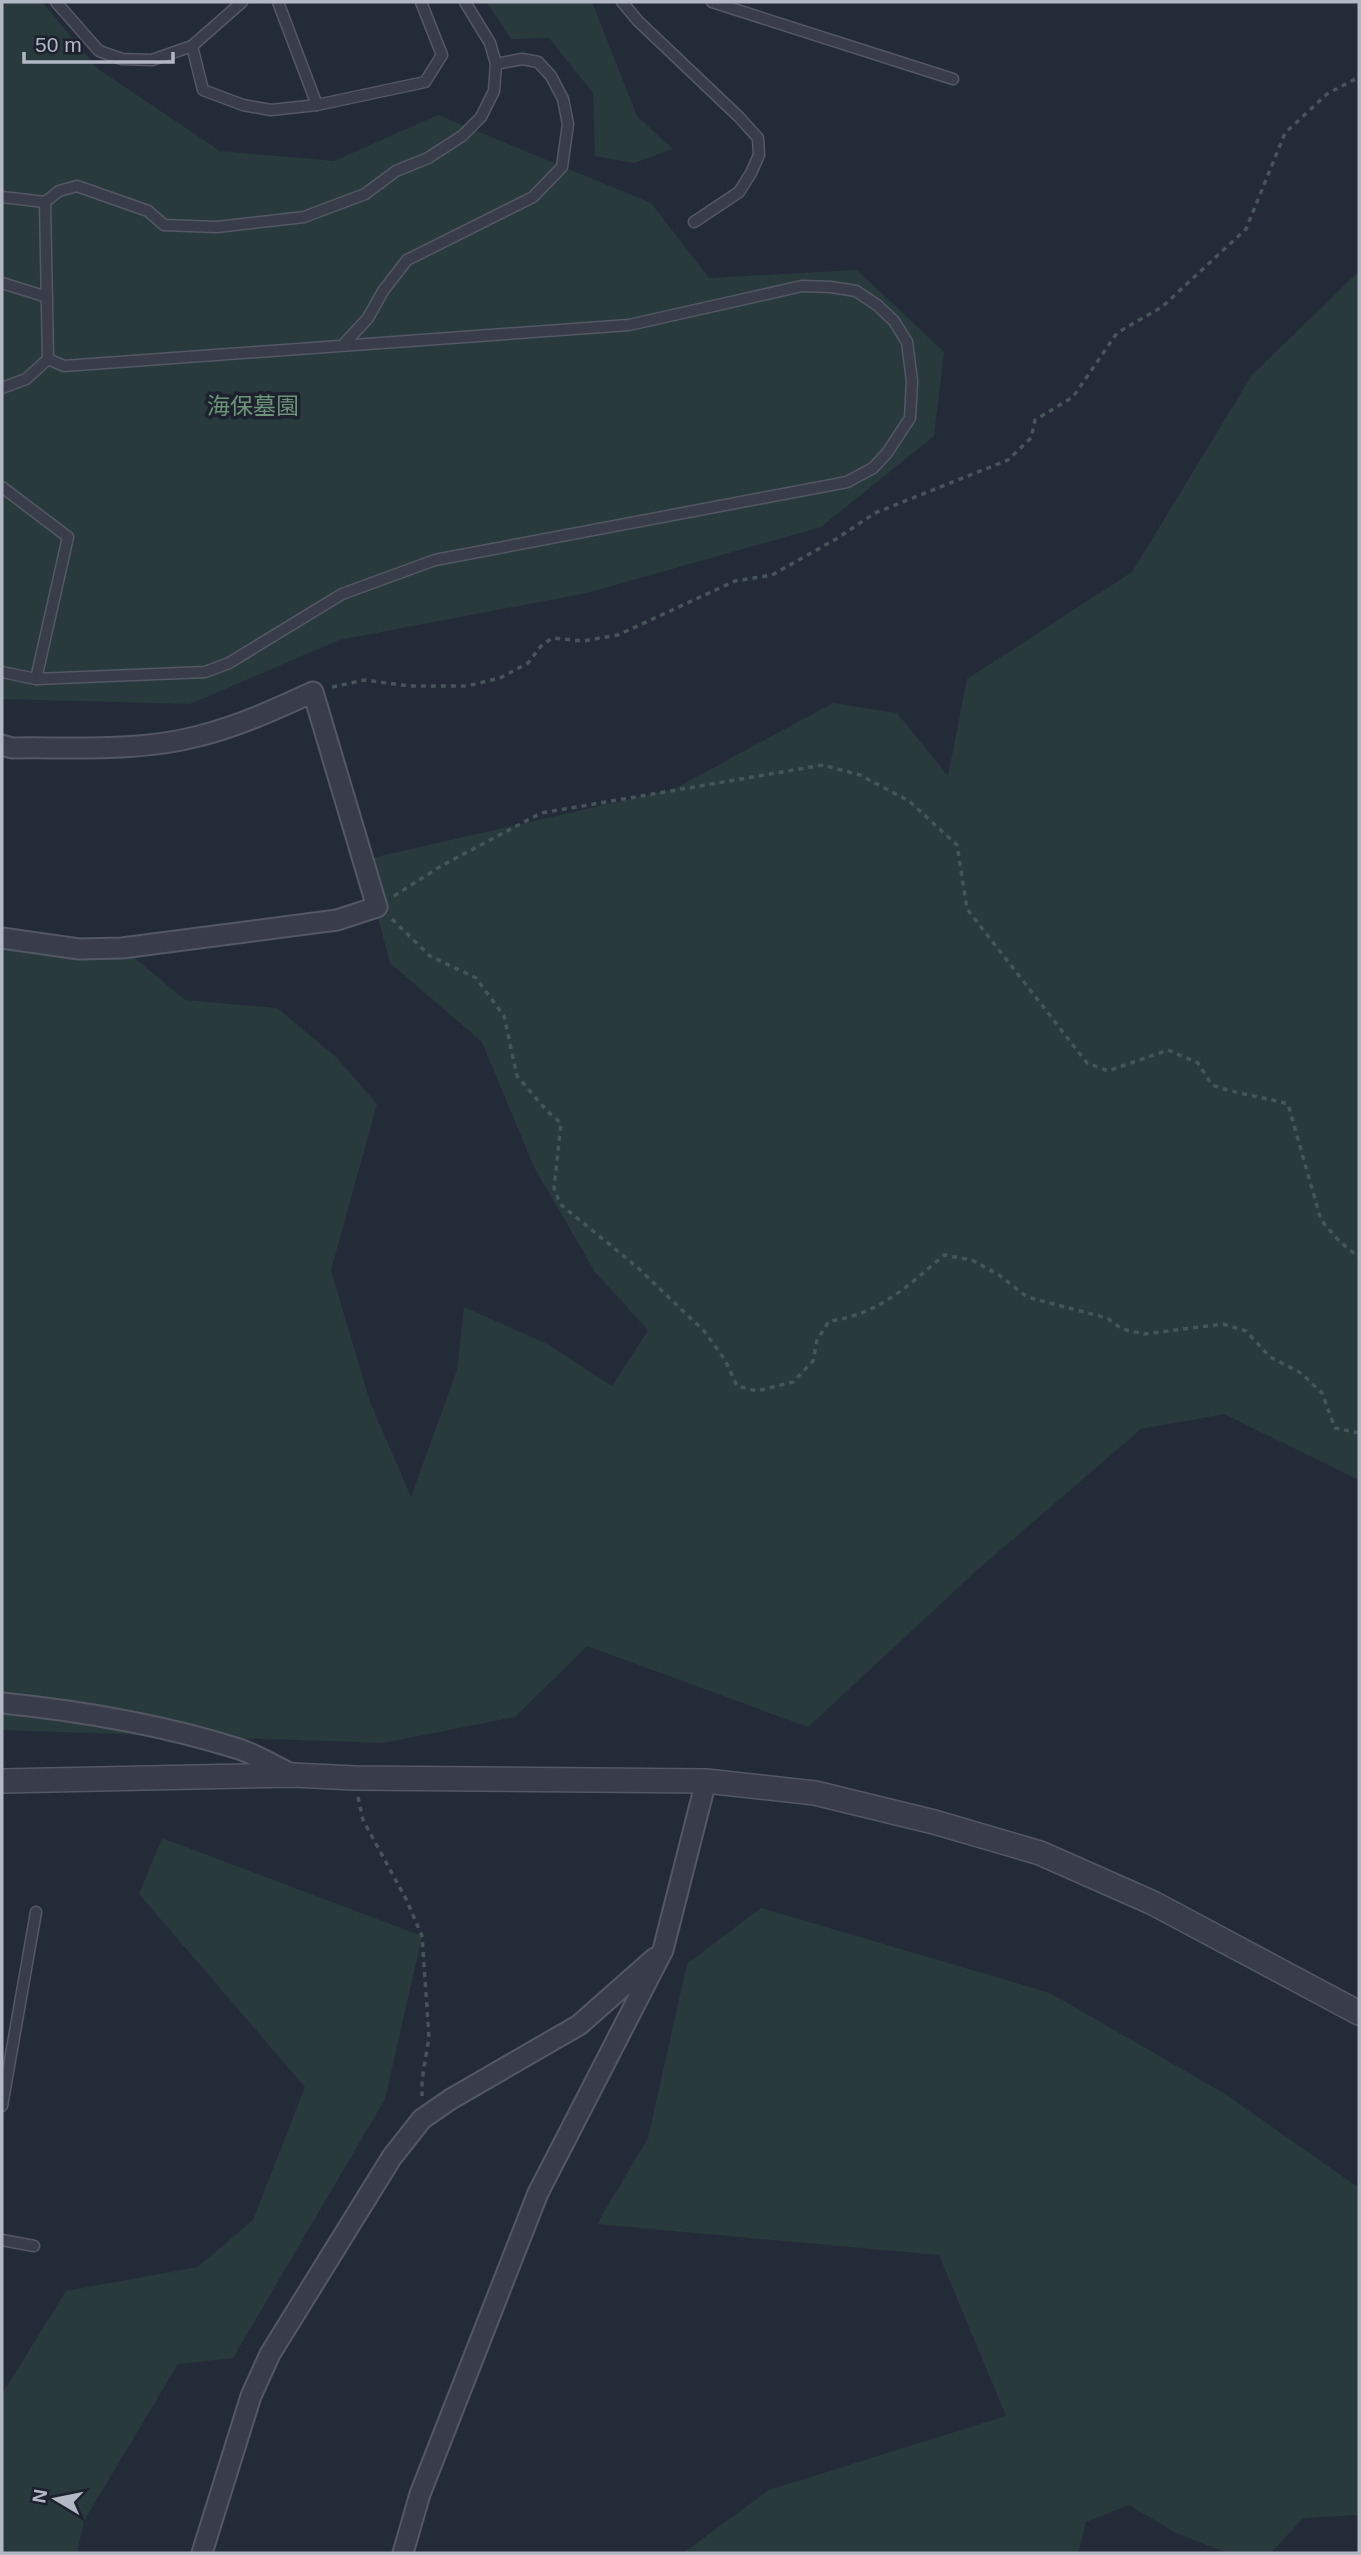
<svg xmlns="http://www.w3.org/2000/svg" width="1361" height="2555" font-family="Arial,'Noto Sans JP',sans-serif">
	<rect width="100%" height="100%" fill="#242b38"/>
	<g fill="#293a3c">
		<path d="M2 2H42L98 69 220 151 334 161 438 115 651 203 709 278 857 270 944 352 934 436 821 527 587 593 339 640 190 704 2 699Z"/>
		<path d="M487 2H592L637 116 673 149 634 163 595 156 593 93 549 38 511 39Z"/>
		<path d="M1359 271V1480L1224 1414 1141 1429 976 1571 808 1727 587 1646 515 1717 383 1743 2 1730V945L130 954 185 1000 277 1008 336 1057 377 1104 331 1270 370 1402 411 1497 457 1370 464 1307 547 1344 612 1386 648 1330 595 1272 534 1167 482 1042 390 963 363 860 674 789 833 703 897 713 948 776 967 679 1132 572 1252 375Z"/>
		<path d="M162 1838 422 1936 385 2099 233 2358 178 2364 84 2521 77 2553H2V2394L66 2291 198 2267 253 2220 305 2087 139 1894Z"/>
		<path d="M761 1908 1050 1993 1225 2094 1359 2188V2515L1303 2518 1271 2553H1227L1176 2533 1129 2505 1086 2522 1078 2553H683L769 2490 1006 2416 939 2255 597 2224 648 2138 687 1964Z"/>
	</g>
	<g fill="none" stroke-linecap="round" stroke-linejoin="round">
		<defs>
			<g id="service">
				<path d="M56 2 99 51 122 59 152 60 192 46 242 2"/>
				<path d="M278 2 317 105"/>
				<path d="M622 2 638 21 739 117 758 138 759 155 751 173 739 192 694 222"/>
				<path d="M712 2 953 79"/>
				<path d="M192 46 203 90 243 105 271 110 317 105 425 82 442 55 421 2"/>
				<path d="M2 197 45 202 59 191 77 186 148 211 164 225 217 227 304 217 365 194 396 171 428 158 462 136 481 117 494 91 496 64 490 43 465 2"/>
				<path d="M2 283 47 297"/>
				<path d="M344 344 368 318 383 291 407 260 533 197 562 167 568 124 563 99 551 76 538 62 522 59 496 64"/>
				<path d="M2 388 26 379 48 359 45 202"/>
				<path d="M2 487 68 537 36 679"/>
				<path d="M2 672 36 679 205 672 229 663 342 594 435 560 847 482 873 468 887 453 910 418 912 381 907 342 894 321 877 305 856 291 831 287 802 286 629 325 64 366 48 359"/>
				<path d="M2 2106 36 1912"/>
				<path d="M2 2240 34 2246"/>
			</g>
			<g id="minor">
				<path d="M2 745 12 748C73 747 139 752 199 736 239 726 276 709 313 692L377 907 337 920 122 948 79 949 2 938"/>
				<path d="M2 1703C81 1711 163 1725 239 1749 257 1755 275 1766 293 1775"/>
				<path d="M202 2553 251 2396 270 2354 392 2157 422 2119 451 2099 579 2025 655 1958"/>
				<path d="M403 2553 420 2494 538 2193 663 1950 706 1781"/>
			</g>
			<path id="tertiary" d="M2 1781 293 1775 354 1778 706 1781 815 1793 934 1822 1040 1853 1153 1903 1359 2013"/>
		</defs>
		<use href="#service" stroke="#535864" stroke-width="13"/>
		<use href="#minor" stroke="#535864" stroke-width="23"/>
		<use href="#tertiary" stroke="#535864" stroke-width="26"/>
		<g stroke="#465559" stroke-width="3.5" stroke-dasharray="5 5" stroke-linecap="butt">
			<path d="M332 687 365 680 409 686H467L500 678 528 663 541 646 552 638 583 641 618 635 735 581 772 575 836 539 875 513 1008 460 1031 438 1035 420 1073 397 1117 333 1162 307 1246 229 1285 133 1327 94 1359 77"/>
			<path d="M394 896 441 866 541 813 823 765 860 775 909 801 957 845 967 909 1087 1063 1108 1071 1168 1050 1198 1063 1212 1085C1237 1094 1263 1097 1288 1104L1321 1220 1339 1241 1359 1257"/>
			<path d="M392 919 430 956 476 978 504 1016 517 1076 547 1111 561 1123 554 1188 560 1204 636 1266 704 1331 725 1360 737 1386 757 1391 793 1382 813 1361 817 1340 829 1321C878 1315 908 1286 944 1255L972 1260 999 1275 1027 1297 1107 1318 1122 1329 1144 1334 1223 1324 1246 1331 1270 1357 1301 1373 1322 1393 1335 1428 1359 1433"/>
			<path d="M358 1797 363 1820 406 1899 422 1936 429 2037 422 2080V2096"/>
		</g>
		<use href="#service" stroke="#383d49" stroke-width="10"/>
		<use href="#minor" stroke="#383d49" stroke-width="19"/>
		<use href="#tertiary" stroke="#383d49" stroke-width="23"/>
	</g>
	<g text-anchor="middle" dominant-baseline="central" stroke-width="7" stroke-linejoin="round" paint-order="stroke">
		<g font-size="23" fill="#6c9478" stroke="#1d222e">
			<text x="253" y="406">海保墓園</text>
		</g>
	</g>
	<rect width="1361" height="2555" fill="none" stroke="#b3b8c5" stroke-width="7"/>
	<g transform="translate(56 2499) rotate(280)" stroke="#1d222e" stroke-width="5" paint-order="stroke">
	<path d="M0-5L12 26L0 18L-12 26Z" fill="#b3b8c5"/>
	<text y="-10" font-size="19" font-weight="bold" text-anchor="middle" fill="#b3b8c5">N</text>
	</g>
	<path d="M24 52v10h149v-10" fill="none" stroke="#b3b8c5" stroke-width="3.5"/>
	<text x="35" y="52" font-size="21" fill="#b3b8c5" stroke="#1d222e" stroke-width="5" paint-order="stroke">50 m</text>
</svg>
